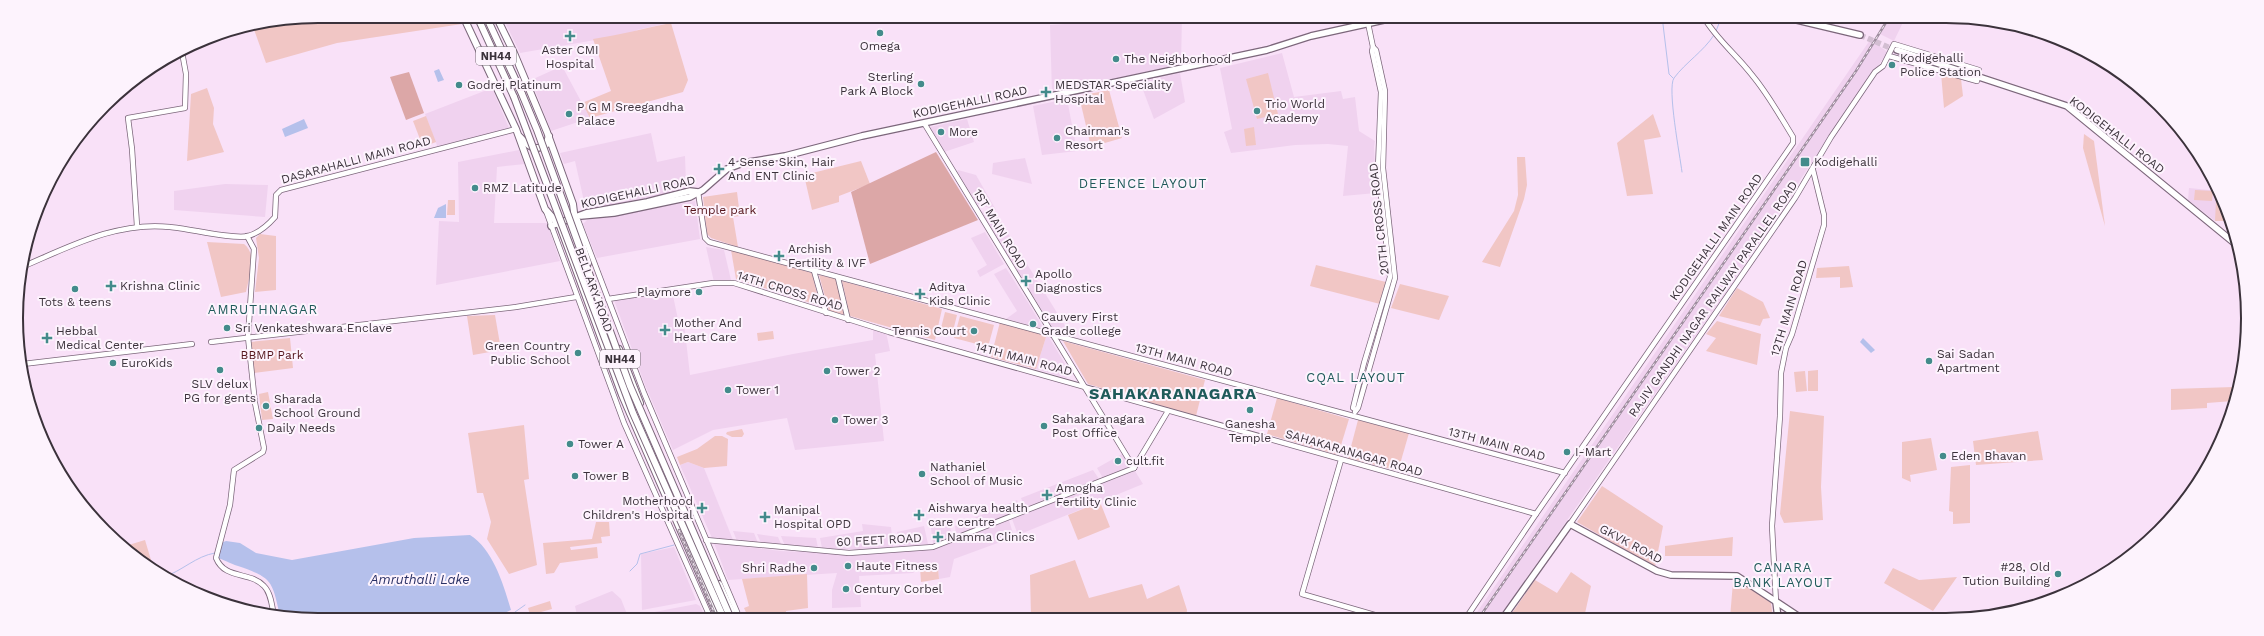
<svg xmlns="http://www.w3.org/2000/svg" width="2264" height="636" font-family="'Work Sans',sans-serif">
	<rect width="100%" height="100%" fill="#f9e1f8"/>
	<g fill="#f0d2ef">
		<path d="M502 16H700V19L682 21V20L637 30 630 34 520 53Z"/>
		<path d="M1182 16 1181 64 1052 93 1050 25Z"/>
		<path d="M1887 16H1906L1894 41 1878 33Z"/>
		<path d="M1870 40 1888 52 1849 106 1737 276 1499 618H1473Z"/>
		<path d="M1282 53 1294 97 1341 91 1343 99 1355 97 1359 131 1375 141 1374 147 1376 193 1343 196 1348 146 1328 144 1295 145 1231 153 1224 132 1232 129 1220 68Z"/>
		<path d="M562 66 590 118 551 131 531 80Z"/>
		<path d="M1180 73 1185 102 1154 119 1140 82Z"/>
		<path d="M492 88 509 128 438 148 425 114Z"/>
		<path d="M1067 99 1077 151 1042 155 1033 106Z"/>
		<path d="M967 119 974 142 944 152 930 127Z"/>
		<path d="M651 133 657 162 685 156 686 184 669 193 586 210 575 161 564 164 560 153Z"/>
		<path d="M519 150 525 164 497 167 494 223H547L560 261 436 285 439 221 459 222 458 162Z"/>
		<path d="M1025 158 1032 184 992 174 993 163Z"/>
		<path d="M958 170 976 175 996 210 977 204 957 172Z"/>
		<path d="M225 184 268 185 265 217 174 210V191Z"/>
		<path d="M2189 188 2219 191 2231 221H2215L2188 200Z"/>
		<path d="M695 201 700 239 597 258 583 224 587 220Z"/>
		<path d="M981 211 998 217 1072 337 1055 332Z"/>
		<path d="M985 232 1004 264 980 277 977 271 987 265 971 238Z"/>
		<path d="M706 247 724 250 731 280 714 282Z"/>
		<path d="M1006 268 1029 304 1044 329 1006 319 1017 311 994 274Z"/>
		<path d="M672 291 679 324 684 323 690 375 793 354 873 340V329L886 332 890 351 875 354 884 441 795 450 787 418 713 430 673 450 645 385 614 300Z"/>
		<path d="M1047 334 1071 374 1066 378 1036 369Z"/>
		<path d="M1122 454 1131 467 1103 478 1097 468Z"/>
		<path d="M688 462 704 468 733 540 712 538 680 465Z"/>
		<path d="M1093 470 1099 479 1025 508 1021 498Z"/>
		<path d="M1135 471 1143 484 1018 535 1012 519Z"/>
		<path d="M1017 500 1021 510 956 535 955 526Z"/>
		<path d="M1009 520 1014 537 954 559 950 577 939 579 938 567H920L913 573 859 576 861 607 832 608V590L837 573 728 580 714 543 781 551 863 555 938 548Z"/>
		<path d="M862 524 891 527 893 547 862 550 822 548 820 538 863 531Z"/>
		<path d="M924 526 928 544 899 546 897 532Z"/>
		<path d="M950 526 952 537 933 543 931 528Z"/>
		<path d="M733 531 754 533 758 543 737 541Z"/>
		<path d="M757 534 778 537 782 546 761 543Z"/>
		<path d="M781 536 816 538 818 548 785 546Z"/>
		<path d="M674 547 696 600 642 610 641 554Z"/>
		<path d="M612 591 621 599 627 614H644L696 604 700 606 706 619 578 620 575 606Z"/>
	</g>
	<g fill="#f1c6c5">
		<path d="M318 16H458L462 24 337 43 266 63 252 24Z"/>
		<path d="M671 23 688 80 683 92 590 118 582 103 611 91 593 39C620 35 645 28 671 23Z"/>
		<path d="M1268 73 1278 114 1257 119 1246 79Z"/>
		<path d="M1941 73 1961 79 1963 96 1944 108Z"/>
		<path d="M207 88 214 108 213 124 224 152 187 161 191 94Z"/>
		<path d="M1109 90 1122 138 1091 147 1079 96Z"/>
		<path d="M1653 114 1661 137 1644 140 1653 194 1627 196 1617 143Z"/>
		<path d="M426 116 436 142 423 147 413 121Z"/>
		<path d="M1254 127 1256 145 1246 146 1244 129Z"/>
		<path d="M2084 134 2094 141 2105 226 2083 148Z"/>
		<path d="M1517 157H1525L1527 185 1524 199 1500 267 1482 262 1514 211 1518 195Z"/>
		<path d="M861 161 870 184 839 196V202L812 210 804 175Z"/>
		<path d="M2195 190 2213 191 2212 201 2194 200Z"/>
		<path d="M737 192 740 216 733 217 738 247 711 238 707 234 703 197Z"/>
		<path d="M448 200H455V215H447Z"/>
		<path d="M2216 200 2224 201 2231 221H2215Z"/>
		<path d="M260 234 276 236V290L255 292 259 258 256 238Z"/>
		<path d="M207 242 244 244C258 255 249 277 246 292L221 297Z"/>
		<path d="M731 250 812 273 820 306 736 279Z"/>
		<path d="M1316 265 1386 282 1380 304 1310 286Z"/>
		<path d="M1849 266 1853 287 1840 288V277L1816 278 1817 268Z"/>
		<path d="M819 275 837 279 846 315 829 311Z"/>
		<path d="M842 281 942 309 935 340 850 316Z"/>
		<path d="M1400 284 1449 296 1439 320 1391 308Z"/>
		<path d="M1737 288 1763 302 1770 318 1763 319 1760 326 1719 316Z"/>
		<path d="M945 312 957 315 952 335 940 332Z"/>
		<path d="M495 315 501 350 473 355 467 316Z"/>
		<path d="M960 316 994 325 988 347 954 338Z"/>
		<path d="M1717 321 1761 334 1757 365 1706 351 1716 338 1706 334Z"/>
		<path d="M1000 322 1047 334 1036 369 991 357Z"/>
		<path d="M773 331 774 339 758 341 757 333Z"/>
		<path d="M290 338 293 368 254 373 250 342Z"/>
		<path d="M1063 341 1205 380 1196 416 1088 384Z"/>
		<path d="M1818 370V391H1808V371Z"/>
		<path d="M1805 371 1807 391 1796 392 1794 372Z"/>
		<path d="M2234 387 2233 401 2207 403V408L2171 410V389Z"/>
		<path d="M268 392 273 419 262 420 259 394Z"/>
		<path d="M1277 398 1349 419 1338 455 1267 434Z"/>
		<path d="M1790 411 1824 416 1821 487 1823 520 1784 523 1780 514Z"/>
		<path d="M1358 420 1409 433 1398 471 1348 458Z"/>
		<path d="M524 425 529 479 524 480 537 565 509 574 487 539 491 522 483 493H477L468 433Z"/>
		<path d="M742 429 744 434 742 437H732L726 434 727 432Z"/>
		<path d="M2038 431 2043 460 1976 465 1973 441Z"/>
		<path d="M715 436H722L728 439 727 466 704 468 688 462 680 465 677 457 697 449Z"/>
		<path d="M1931 438 1937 470 1910 475 1911 482 1902 478V442Z"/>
		<path d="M1970 465V523L1953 524V512L1949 511 1951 467Z"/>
		<path d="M1602 486 1663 526 1655 567 1577 522Z"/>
		<path d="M1100 502 1110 527 1078 540 1068 515Z"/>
		<path d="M596 522H609L610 536 601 537 602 543 570 547 571 550 597 547 598 558 560 563 554 573 546 574 543 543 592 539Z"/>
		<path d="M1733 537 1732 556H1665V546Z"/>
		<path d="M145 540 154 570 122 547Z"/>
		<path d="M1075 560 1089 598 1142 584 1147 599 1179 585 1187 610 1186 619H986V617H1031L1030 575Z"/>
		<path d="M920 567H938L939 579 921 582Z"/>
		<path d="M1893 568 1919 580 1957 577 1933 611 1884 583Z"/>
		<path d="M1571 572 1591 586 1584 618H1520L1512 613 1535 580 1557 593Z"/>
		<path d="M807 574 808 608 786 611V619H749L744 608 749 606 742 579Z"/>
		<path d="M1737 579 1771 603 1773 618H1730L1733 582Z"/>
		<path d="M550 601 552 609 530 615 528 608Z"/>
	</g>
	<g fill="#dca7a7">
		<path d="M409 72 424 113 406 120 390 77Z"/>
		<path d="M936 152 978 220 870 264 851 192Z"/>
	</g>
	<g fill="#b5c0eb">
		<path d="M439 69 444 80 438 82 434 71Z"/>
		<path d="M304 119 308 128 285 137 282 129Z"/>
		<path d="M446 204V218H434L438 208Z"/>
		<path d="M1863 338 1875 350 1871 353 1860 342Z"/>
		<path d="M470 535C493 549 504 586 511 610L489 620H318L280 616C272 581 273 578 238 566 229 563 225 560 215 557L218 544 226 541 240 543 256 553 292 560 414 538Z"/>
	</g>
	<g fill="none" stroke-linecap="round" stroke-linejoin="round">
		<g stroke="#b5c0eb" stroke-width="1">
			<path d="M1662 16 1669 74 1673 78"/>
			<path d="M1716 31 1722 16"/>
			<path d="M1682 172C1680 156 1667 88 1674 78 1686 62 1703 52 1714 35"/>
			<path d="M630 571 637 564 640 554 674 545"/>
			<path d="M164 577C182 571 196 556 215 553"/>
			<path d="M515 612 525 605"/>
		</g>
		<path stroke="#d3bed2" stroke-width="5.5" stroke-dasharray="5.5 3" stroke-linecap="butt" d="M1860 35 1895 50"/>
		<defs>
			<g id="minor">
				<path d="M924 123 1134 468"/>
				<path d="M698 192 705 238 709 242 1565 473"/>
				<path d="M546 211 624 423 711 619"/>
				<path d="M576 217 578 220 644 393 740 619"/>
				<path d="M137 226 132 149 128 118 185 108 186 74 182 52"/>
				<path d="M247 236 254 249 248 337 255 403 264 448 263 452 234 470 230 505 216 558C225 580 250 571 264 586 271 593 272 606 274 616"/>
				<path d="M22 267C69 247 117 221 170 227 187 228 233 240 248 236 259 233 268 225 275 217L276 195 281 190 516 129"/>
				<path d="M814 271 826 313"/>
				<path d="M838 278 848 320"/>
				<path d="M608 299 713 283H734L889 332 1536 514"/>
				<path d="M211 342 516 307 576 297"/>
				<path d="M23 364 192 344"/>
				<path d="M1356 410 1353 408 1364 363 1390 277 1378 168 1381 92 1372 51 1373 47 1368 23"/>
				<path d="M1355 412 1358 408 1395 278 1383 168 1385 91 1376 50 1373 47"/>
				<path d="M1341 460 1302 594 1385 618"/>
				<path d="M1134 468 1168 411"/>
				<path d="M1570 524 1795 198 1831 137 1875 72 1883 66 1894 44 1979 70 1977 81 1889 56"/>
				<path d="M706 540 849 553 933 547 1134 468"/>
				<path d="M1776 602 1772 526 1780 416 1781 373 1786 348 1792 334 1824 225V215L1813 170"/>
				<path d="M1466 618 1536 514 1793 143V137C1780 116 1768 94 1752 75 1736 54 1716 39 1703 16"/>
			</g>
			<g id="major">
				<path d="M1780 16 1860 35"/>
				<path d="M1897 50 2067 106 2238 246"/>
				<path d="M581 216 614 213 690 197 703 190 727 169 743 163 785 156 862 136 1267 50 1311 36 1402 16"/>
				<path d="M551 226 586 213 647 202 690 191 698 192"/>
				<path d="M1776 602 1778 618"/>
				<path d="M1503 618 1570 524 1657 571 1671 575 1737 576 1801 618"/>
			</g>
			<g id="highway">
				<path d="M463 16 516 129 545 209 560 226 622 395 719 619"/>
				<path d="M477 16 514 97"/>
				<path d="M486 16 522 94"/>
				<path d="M496 16 514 53 547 132 573 204 575 221 588 263"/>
				<path d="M520 137C528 146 535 152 546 145L549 136"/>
				<path d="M619 349 640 403"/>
				<path d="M719 584 735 619"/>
			</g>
		</defs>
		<use href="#minor" stroke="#7c677b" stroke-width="6"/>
		<use href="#major" stroke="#7c677b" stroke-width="8"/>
		<use href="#highway" stroke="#7c677b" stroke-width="8"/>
		<use href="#minor" stroke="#fff" stroke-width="4.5"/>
		<use href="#major" stroke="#fff" stroke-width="5.5"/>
		<use href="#highway" stroke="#fff" stroke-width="6"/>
		<defs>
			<g id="rail">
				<path d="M679 530 717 619"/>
				<path d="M1479 618 1856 71 1890 16"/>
			</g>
		</defs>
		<use href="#rail" stroke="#9f8e9f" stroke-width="2.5"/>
		<use href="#rail" stroke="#fdf3fd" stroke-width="1" stroke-dasharray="3" stroke-linecap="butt"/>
		<defs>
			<g id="highway-bridge">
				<path d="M522 94 537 130 630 386 731 619"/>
				<path d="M514 97 633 413 724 619"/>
			</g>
		</defs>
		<use href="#highway-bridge" stroke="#7c677b" stroke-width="8" stroke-linecap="butt"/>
		<use href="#highway-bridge" stroke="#fff" stroke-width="6"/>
	</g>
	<g fill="#438b8b" stroke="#fdf3fd" stroke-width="1.5">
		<circle cx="880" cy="33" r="4"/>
		<path d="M568 30h4v4h4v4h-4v4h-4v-4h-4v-4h4z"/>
		<circle cx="1116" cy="59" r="4"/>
		<circle cx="1892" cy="65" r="4"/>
		<circle cx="921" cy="84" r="4"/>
		<circle cx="459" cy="85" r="4"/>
		<path d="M1044 86h4v4h4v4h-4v4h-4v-4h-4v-4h4z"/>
		<circle cx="1257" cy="111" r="4"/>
		<circle cx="569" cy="114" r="4"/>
		<circle cx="941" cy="132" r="4"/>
		<circle cx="1057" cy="138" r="4"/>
		<rect x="1800" y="157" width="10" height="10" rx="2"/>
		<path d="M717 163h4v4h4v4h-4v4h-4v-4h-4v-4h4z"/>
		<circle cx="475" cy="188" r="4"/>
		<path d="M777 250h4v4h4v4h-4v4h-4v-4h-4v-4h4z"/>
		<path d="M1024 275h4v4h4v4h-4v4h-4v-4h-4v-4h4z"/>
		<path d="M109 280h4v4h4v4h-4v4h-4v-4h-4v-4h4z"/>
		<circle cx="75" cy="289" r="4"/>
		<circle cx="699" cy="292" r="4"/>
		<path d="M918 288h4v4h4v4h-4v4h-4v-4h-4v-4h4z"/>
		<circle cx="1033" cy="324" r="4"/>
		<circle cx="227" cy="328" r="4"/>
		<path d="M663 324h4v4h4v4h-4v4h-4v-4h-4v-4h4z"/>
		<circle cx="974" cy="331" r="4"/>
		<path d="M45 332h4v4h4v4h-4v4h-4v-4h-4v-4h4z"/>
		<circle cx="578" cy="353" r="4"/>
		<circle cx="1929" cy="361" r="4"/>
		<circle cx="113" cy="363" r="4"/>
		<circle cx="220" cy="370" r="4"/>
		<circle cx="827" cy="371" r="4"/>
		<circle cx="728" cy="390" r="4"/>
		<circle cx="266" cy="406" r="4"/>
		<circle cx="1250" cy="410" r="4"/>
		<circle cx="835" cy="420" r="4"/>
		<circle cx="1044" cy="426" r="4"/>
		<circle cx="259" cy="428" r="4"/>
		<circle cx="570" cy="444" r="4"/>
		<circle cx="1567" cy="452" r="4"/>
		<circle cx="1943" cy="456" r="4"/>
		<circle cx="1118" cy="461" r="4"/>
		<circle cx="922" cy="474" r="4"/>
		<circle cx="575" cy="476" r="4"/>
		<path d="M1045 489h4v4h4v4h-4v4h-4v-4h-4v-4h4z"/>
		<path d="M700 502h4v4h4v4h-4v4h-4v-4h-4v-4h4z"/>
		<path d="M917 509h4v4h4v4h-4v4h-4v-4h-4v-4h4z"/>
		<path d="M763 511h4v4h4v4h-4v4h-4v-4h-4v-4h4z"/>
		<path d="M936 531h4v4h4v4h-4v4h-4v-4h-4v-4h4z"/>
		<circle cx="848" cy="566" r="4"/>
		<circle cx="814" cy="568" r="4"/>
		<circle cx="2058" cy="574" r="4"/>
		<circle cx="846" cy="589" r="4"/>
	</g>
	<g text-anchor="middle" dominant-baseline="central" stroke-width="4" stroke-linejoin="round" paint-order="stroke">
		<g fill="#fdf3fd" stroke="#756c75" stroke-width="1">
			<rect x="476" y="47" width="40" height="18" rx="3"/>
			<rect x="600" y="350" width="40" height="18" rx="3"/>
		</g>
		<g font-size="11" font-weight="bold" fill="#3b323b">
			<text x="496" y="56">NH44</text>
			<text x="620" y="359">NH44</text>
		</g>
		<g font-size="12" fill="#3b323b" stroke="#fdf3fd" text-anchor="start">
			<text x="880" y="46" text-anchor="middle">Omega</text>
			<text x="570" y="50" text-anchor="middle">Aster CMI<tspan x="570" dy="14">Hospital</tspan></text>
			<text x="1900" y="58">Kodigehalli<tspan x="1900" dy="14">Police Station</tspan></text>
			<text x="1124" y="59">The Neighborhood</text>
			<text x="913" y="77" text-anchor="end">Sterling<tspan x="913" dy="14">Park A Block</tspan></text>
			<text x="467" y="85">Godrej Platinum</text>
			<text x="1055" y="85">MEDSTAR Speciality<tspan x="1055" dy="14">Hospital</tspan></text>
			<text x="1265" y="104">Trio World<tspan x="1265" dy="14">Academy</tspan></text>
			<text x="577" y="107">P G M Sreegandha<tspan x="577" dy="14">Palace</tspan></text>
			<text x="1065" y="131">Chairman's<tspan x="1065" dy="14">Resort</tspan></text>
			<text x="949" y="132">More</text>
			<text x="728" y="162">4 Sense Skin, Hair<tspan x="728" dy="14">And ENT Clinic</tspan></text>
			<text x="1814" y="162">Kodigehalli</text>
			<text x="483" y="188">RMZ Latitude</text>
			<text x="788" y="249">Archish<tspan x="788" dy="14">Fertility &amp; IVF</tspan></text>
			<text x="1035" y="274">Apollo<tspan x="1035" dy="14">Diagnostics</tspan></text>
			<text x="120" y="286">Krishna Clinic</text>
			<text x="929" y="287">Aditya<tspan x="929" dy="14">Kids Clinic</tspan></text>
			<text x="691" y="292" text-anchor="end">Playmore</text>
			<text x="75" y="302" text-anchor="middle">Tots &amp; teens</text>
			<text x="1041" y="317">Cauvery First<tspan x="1041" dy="14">Grade college</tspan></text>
			<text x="674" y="323">Mother And<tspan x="674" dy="14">Heart Care</tspan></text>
			<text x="235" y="328">Sri Venkateshwara Enclave</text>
			<text x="56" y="331">Hebbal<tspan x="56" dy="14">Medical Center</tspan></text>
			<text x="966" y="331" text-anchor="end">Tennis Court</text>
			<text x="570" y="346" text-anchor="end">Green Country<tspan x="570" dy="14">Public School</tspan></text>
			<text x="1937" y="354">Sai Sadan<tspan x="1937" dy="14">Apartment</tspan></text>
			<text x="121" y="363">EuroKids</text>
			<text x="835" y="371">Tower 2</text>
			<text x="220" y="384" text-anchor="middle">SLV delux<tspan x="220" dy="14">PG for gents</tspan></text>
			<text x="736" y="390">Tower 1</text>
			<text x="274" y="399">Sharada<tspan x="274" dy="14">School Ground</tspan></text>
			<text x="1052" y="419">Sahakaranagara<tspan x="1052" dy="14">Post Office</tspan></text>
			<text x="843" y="420">Tower 3</text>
			<text x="1250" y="424" text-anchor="middle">Ganesha<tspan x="1250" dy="14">Temple</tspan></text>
			<text x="267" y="428">Daily Needs</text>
			<text x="578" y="444">Tower A</text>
			<text x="1575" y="452">I-Mart</text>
			<text x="1951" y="456">Eden Bhavan</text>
			<text x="1126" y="461">cult.fit</text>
			<text x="930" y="467">Nathaniel<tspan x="930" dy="14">School of Music</tspan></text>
			<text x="583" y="476">Tower B</text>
			<text x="1056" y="488">Amogha<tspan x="1056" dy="14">Fertility Clinic</tspan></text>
			<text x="693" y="501" text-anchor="end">Motherhood<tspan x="693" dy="14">Children's Hospital</tspan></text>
			<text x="928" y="508">Aishwarya health<tspan x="928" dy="14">care centre</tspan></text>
			<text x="774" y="510">Manipal<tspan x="774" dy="14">Hospital OPD</tspan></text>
			<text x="947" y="537">Namma Clinics</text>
			<text x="856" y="566">Haute Fitness</text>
			<text x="2050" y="567" text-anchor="end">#28, Old<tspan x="2050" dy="14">Tution Building</tspan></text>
			<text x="806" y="568" text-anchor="end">Shri Radhe</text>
			<text x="854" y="589">Century Corbel</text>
		</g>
		<g font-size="12" fill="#3b323b" stroke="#fdf3fd">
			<text transform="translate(970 102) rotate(-12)">KODIGEHALLI ROAD</text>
			<text transform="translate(2117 135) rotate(38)">KODIGEHALLI ROAD</text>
			<text transform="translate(356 160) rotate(-15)">DASARAHALLI MAIN ROAD</text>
			<text transform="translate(638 192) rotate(-12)">KODIGEHALLI ROAD</text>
			<text transform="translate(1379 219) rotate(-96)">20TH CROSS ROAD</text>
			<text transform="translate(1000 229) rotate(59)">1ST MAIN ROAD</text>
			<text transform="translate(1716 237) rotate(-55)">KODIGEHALLI MAIN ROAD</text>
			<text transform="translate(594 290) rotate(70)">BELLARY ROAD</text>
			<text transform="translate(790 291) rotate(17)">14TH CROSS ROAD</text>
			<text transform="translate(1713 299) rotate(-55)">RAJIV GANDHI NAGAR RAILWAY PARALLEL ROAD</text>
			<text transform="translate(1789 308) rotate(-73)">12TH MAIN ROAD</text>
			<text transform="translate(1024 359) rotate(15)">14TH MAIN ROAD</text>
			<text transform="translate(1184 360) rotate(15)">13TH MAIN ROAD</text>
			<text transform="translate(1497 444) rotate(15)">13TH MAIN ROAD</text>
			<text transform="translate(1354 453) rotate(16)">SAHAKARANAGAR ROAD</text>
			<text transform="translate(879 540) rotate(-3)">60 FEET ROAD</text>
			<text transform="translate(1631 544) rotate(28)">GKVK ROAD</text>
		</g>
		<g font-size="12" fill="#55161c" stroke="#fdf3fd">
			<text x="720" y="210">Temple park</text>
			<text x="272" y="355">BBMP Park</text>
		</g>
		<g font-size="13" letter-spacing="1" fill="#1f5a5a" stroke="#fdf3fd">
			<text x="1143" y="183">DEFENCE LAYOUT</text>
			<text x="263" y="309">AMRUTHNAGAR</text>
			<text x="1356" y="377">CQAL LAYOUT</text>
			<text x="1783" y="567">CANARA<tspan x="1783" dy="15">BANK LAYOUT</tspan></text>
		</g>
		<g font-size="13" font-style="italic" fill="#2a3166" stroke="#fdf3fd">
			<text x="420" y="579">Amruthalli Lake</text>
		</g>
		<g font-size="16" font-weight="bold" letter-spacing="1" fill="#1f5a5a" stroke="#fdf3fd">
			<text x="1173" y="393">SAHAKARANAGARA</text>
		</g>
	</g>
	<path d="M0 0H2264V636H0ZM318 23H1946A295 295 0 0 1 2241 318V318A295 295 0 0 1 1946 613H318A295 295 0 0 1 23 318V318A295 295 0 0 1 318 23Z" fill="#fdf3fd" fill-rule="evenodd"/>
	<path fill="none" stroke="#3b323b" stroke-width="2" d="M318 23H1946A295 295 0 0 1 2241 318V318A295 295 0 0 1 1946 613H318A295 295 0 0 1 23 318V318A295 295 0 0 1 318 23Z"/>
</svg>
